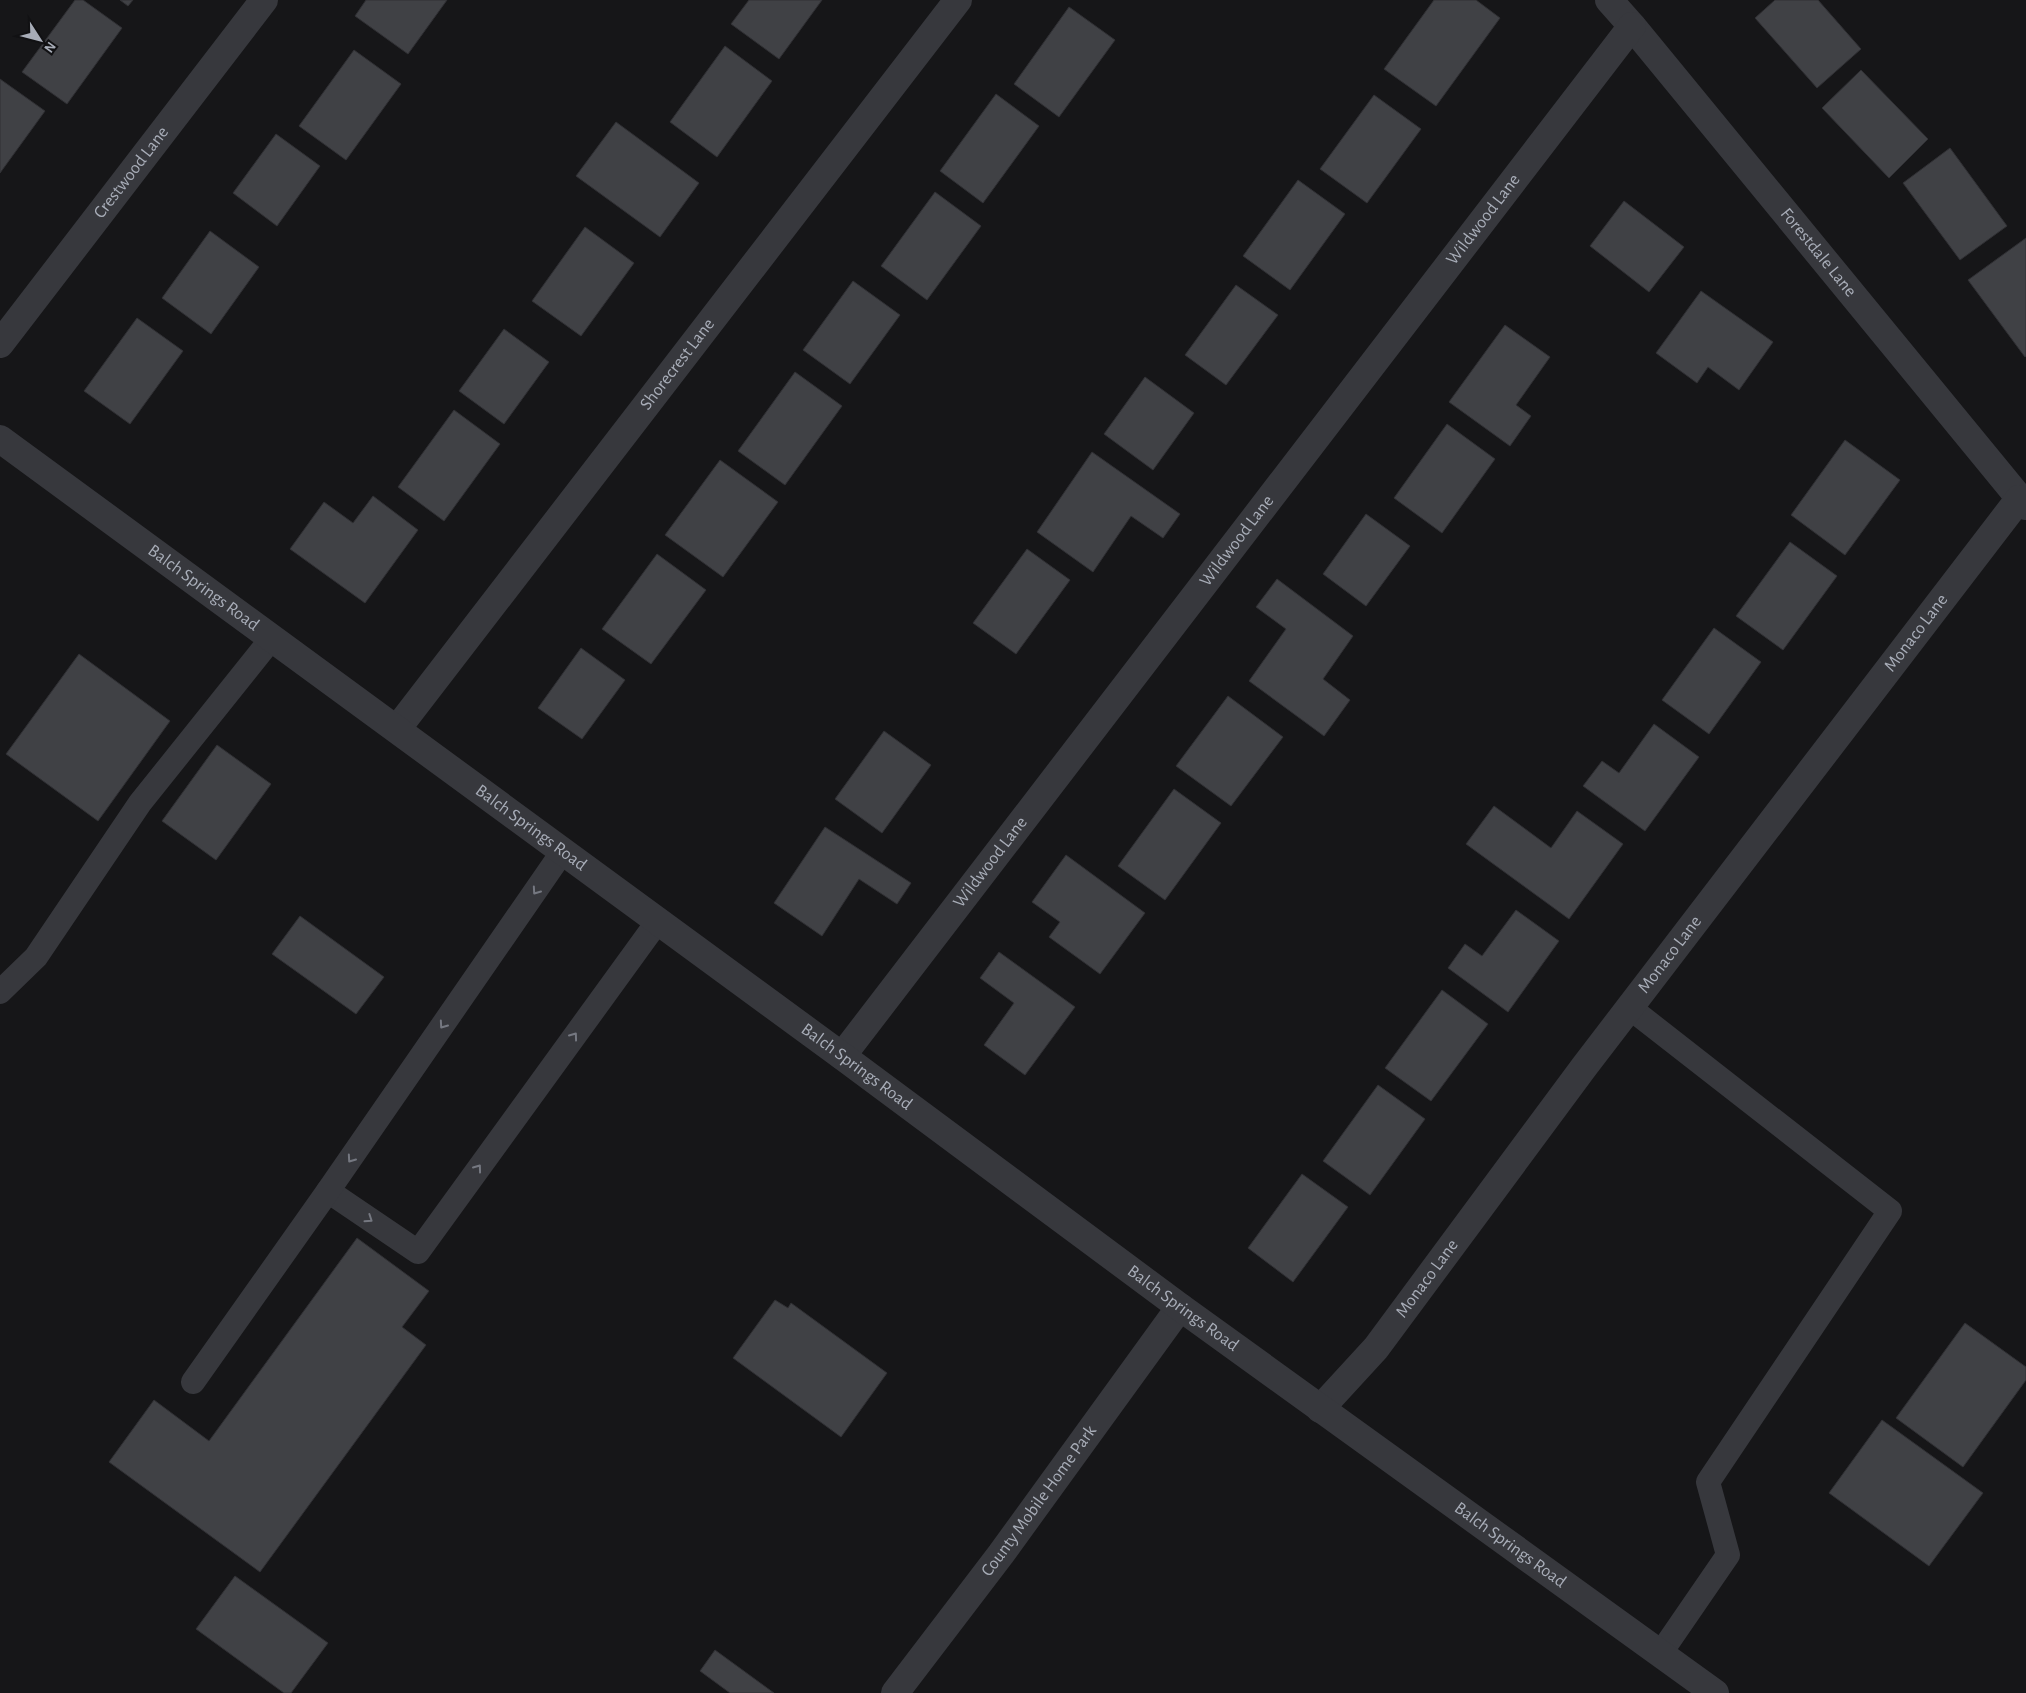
<svg xmlns="http://www.w3.org/2000/svg" width="2026" height="1693" font-family="'Alegreya Sans',sans-serif">
	<rect width="100%" height="100%" fill="#161618"/>
	<g fill="#404145" stroke="#303034">
		<path d="M75 0H83L122 28 67 104 22 72Z"/>
		<path d="M120 0H133L128 6Z"/>
		<path d="M366 0H447L408 54 355 16Z"/>
		<path d="M749 0H822L779 59 731 24Z"/>
		<path d="M1434 0H1476L1500 18 1436 106 1384 69Z"/>
		<path d="M1775 0H1818L1861 49 1817 88 1755 18Z"/>
		<path d="M1069 7 1115 40 1059 117 1014 84Z"/>
		<path d="M725 46 772 81 717 157 670 122Z"/>
		<path d="M354 50 401 84 346 160 299 126Z"/>
		<path d="M1861 70 1928 139 1889 178 1822 108Z"/>
		<path d="M0 79 45 111 0 173Z"/>
		<path d="M996 94 1039 126 983 203 940 171Z"/>
		<path d="M1374 95 1421 129 1367 203 1320 169Z"/>
		<path d="M616 122 699 183 660 237 576 176Z"/>
		<path d="M276 134 320 166 277 226 233 193Z"/>
		<path d="M1950 148 2007 226 1960 260 1903 183Z"/>
		<path d="M1298 180 1345 214 1290 290 1243 256Z"/>
		<path d="M935 192 981 226 927 300 881 266Z"/>
		<path d="M1624 201 1684 247 1649 292 1590 246Z"/>
		<path d="M585 227 634 263 581 336 532 301Z"/>
		<path d="M210 231 259 267 211 334 162 298Z"/>
		<path d="M2026 238V356L2025 357 1968 280Z"/>
		<path d="M853 281 900 315 850 384 803 350Z"/>
		<path d="M1236 285 1278 315 1226 385 1185 355Z"/>
		<path d="M1701 291 1773 342 1739 390 1708 367 1697 383 1656 353Z"/>
		<path d="M137 318 183 351 130 424 84 391Z"/>
		<path d="M1505 325 1550 357 1516 405 1531 416 1510 446 1449 402Z"/>
		<path d="M504 329 549 362 504 424 459 391Z"/>
		<path d="M795 372 842 406 785 485 738 451Z"/>
		<path d="M1145 377 1194 413 1153 470 1104 434Z"/>
		<path d="M454 410 500 444 444 521 398 487Z"/>
		<path d="M1447 424 1495 459 1442 533 1394 498Z"/>
		<path d="M1845 440 1900 480 1845 555 1791 515Z"/>
		<path d="M1092 452 1180 514 1163 538 1131 516 1093 572 1037 532Z"/>
		<path d="M720 460 778 502 723 577 665 535Z"/>
		<path d="M373 496 418 530 365 603 290 549 324 502 353 523Z"/>
		<path d="M1366 514 1410 546 1366 606 1323 574Z"/>
		<path d="M1790 542 1837 576 1783 650 1736 616Z"/>
		<path d="M1027 549 1070 580 1016 654 973 623Z"/>
		<path d="M657 554 706 590 651 664 602 629Z"/>
		<path d="M1277 579 1353 636 1323 679 1350 700 1324 736 1249 681 1286 629 1256 607Z"/>
		<path d="M1714 628 1761 662 1709 734 1662 700Z"/>
		<path d="M581 648 625 680 582 739 538 708Z"/>
		<path d="M79 654 170 721 98 821 6 754Z"/>
		<path d="M1228 696 1283 737 1231 806 1176 766Z"/>
		<path d="M1654 724 1699 757 1645 831 1583 786 1602 761 1619 773Z"/>
		<path d="M884 731 931 765 882 833 835 799Z"/>
		<path d="M217 745 271 784 216 860 162 821Z"/>
		<path d="M1174 789 1221 823 1165 900 1118 866Z"/>
		<path d="M1494 806 1551 848 1577 811 1623 844 1569 919 1466 844Z"/>
		<path d="M825 827 911 883 897 904 859 879 822 936 774 903Z"/>
		<path d="M1066 855 1145 913 1100 974 1049 937 1060 922 1032 902Z"/>
		<path d="M1516 910 1559 941 1508 1012 1448 968 1465 944 1482 956Z"/>
		<path d="M300 916 384 977 356 1014 272 954Z"/>
		<path d="M999 952 1075 1007 1025 1075 984 1045 1014 1003 980 978Z"/>
		<path d="M1442 990 1488 1024 1431 1101 1385 1068Z"/>
		<path d="M1378 1085 1425 1119 1370 1195 1323 1161Z"/>
		<path d="M1302 1174 1348 1207 1293 1282 1248 1248Z"/>
		<path d="M357 1238 429 1291 402 1327 426 1345 260 1572 109 1462 154 1400 209 1441Z"/>
		<path d="M775 1300 788 1308 791 1303 887 1373 841 1437 733 1358Z"/>
		<path d="M1965 1323 2026 1367V1380L1963 1467 1896 1418Z"/>
		<path d="M1882 1420 1983 1493 1929 1566 1829 1493Z"/>
		<path d="M235 1576 328 1643 291 1693H284L196 1629Z"/>
		<path d="M715 1650 774 1693H730L700 1671Z"/>
	</g>
	<g fill="none" stroke-linecap="round" stroke-linejoin="round">
		<g stroke="#37383d" stroke-width="24">
			<path d="M0 992 36 957 140 803 272 638"/>
			<path d="M1630 1008 1890 1211 1708 1482 1728 1555 1660 1654"/>
			<path d="M328 1191 418 1252 658 921"/>
			<path d="M193 1382 328 1191 563 851"/>
		</g>
		<g stroke="#37383d" stroke-width="28">
			<path id="s1" d="M1609 0 1632 26 2026 506"/>
			<path id="s2" d="M0 344 264 0"/>
			<path id="s3" d="M397 729 958 0"/>
			<path id="s4" d="M842 1056 1632 26"/>
			<path id="s5" d="M1320 1409 1376 1348 1584 1067 2019 499"/>
			<path id="s6" d="M895 1693 1001 1554 1180 1307"/>
		</g>
		<path stroke="#37383d" stroke-width="28" id="s7" d="M0 439 842 1056 1180 1307 1715 1693"/>
	</g>
	<defs><path id="oneway-chevron" d="M-2-3.5L2.5 0L-2 3.5" fill="none" stroke-width="1.6" stroke-linecap="round" stroke-linejoin="round" transform="scale(1.25)"/></defs>
	<g stroke="#757881">
		<use href="#oneway-chevron" transform="translate(536 891) rotate(125)"/>
		<use href="#oneway-chevron" transform="translate(443 1025) rotate(125)"/>
		<use href="#oneway-chevron" transform="translate(574 1036) rotate(-54)"/>
		<use href="#oneway-chevron" transform="translate(351 1159) rotate(125)"/>
		<use href="#oneway-chevron" transform="translate(478 1168) rotate(-54)"/>
		<use href="#oneway-chevron" transform="translate(369 1219) rotate(34)"/>
	</g>
	<g text-anchor="middle" dominant-baseline="central" stroke-width="4.5" stroke-linejoin="round" paint-order="stroke">
		<g font-size="18" fill="#a8adb8" stroke="#111113">
			<text stroke="none"><textPath href="#s2" startOffset="216">Crestwood Lane</textPath></text>
			<text stroke="none"><textPath href="#s4" startOffset="1054">Wildwood Lane</textPath></text>
			<text stroke="none"><textPath href="#s1" startOffset="328">Forestdale Lane</textPath></text>
			<text stroke="none"><textPath href="#s3" startOffset="460">Shorecrest Lane</textPath></text>
			<text stroke="none"><textPath href="#s4" startOffset="649">Wildwood Lane</textPath></text>
			<text stroke="none"><textPath href="#s7" startOffset="252">Balch Springs Road</textPath></text>
			<text stroke="none"><textPath href="#s5" startOffset="979">Monaco Lane</textPath></text>
			<text stroke="none"><textPath href="#s7" startOffset="658">Balch Springs Road</textPath></text>
			<text stroke="none"><textPath href="#s4" startOffset="244">Wildwood Lane</textPath></text>
			<text stroke="none"><textPath href="#s5" startOffset="574">Monaco Lane</textPath></text>
			<text stroke="none"><textPath href="#s7" startOffset="1062">Balch Springs Road</textPath></text>
			<text stroke="none"><textPath href="#s5" startOffset="169">Monaco Lane</textPath></text>
			<text stroke="none"><textPath href="#s7" startOffset="1468">Balch Springs Road</textPath></text>
			<text stroke="none"><textPath href="#s6" startOffset="240">County Mobile Home Park</textPath></text>
			<text stroke="none"><textPath href="#s7" startOffset="1872">Balch Springs Road</textPath></text>
		</g>
	</g>
	<g transform="translate(40 40) rotate(126)" stroke="#111113" stroke-width="4" paint-order="stroke">
	<path d="M0-4L9 19L0 12L-9 19Z" fill="#a8adb8"/>
	<text y="-8" font-size="14" font-weight="bold" text-anchor="middle" fill="#a8adb8">N</text>
	</g>
</svg>
